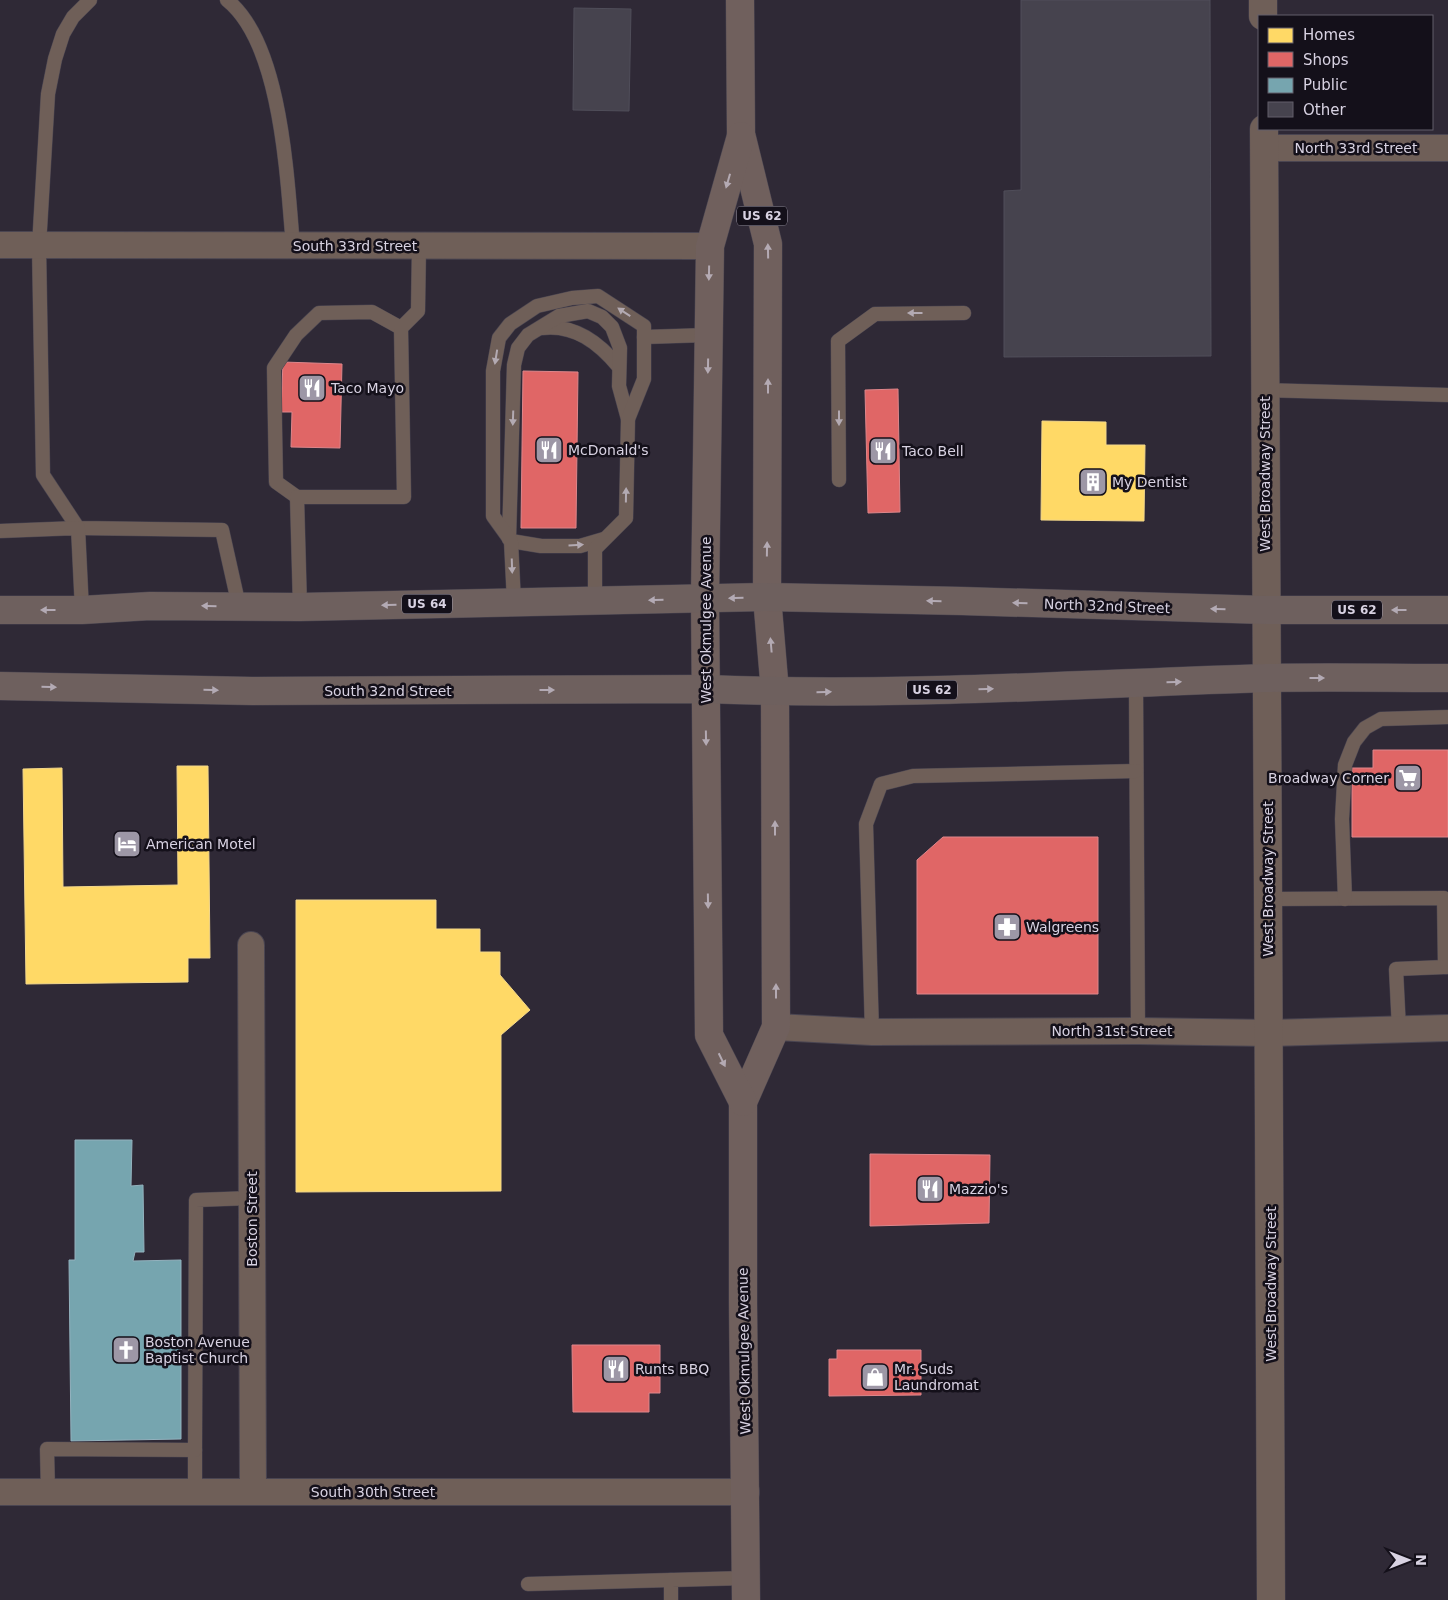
<svg xmlns="http://www.w3.org/2000/svg" width="1448" height="1600" font-family="'DejaVu Sans',sans-serif">
	<rect width="100%" height="100%" fill="#2f2936"/>
	<g fill="#ffd966" stroke="#f3d78b">
		<path d="M1042 421 1106 422V445H1145L1144 521 1041 520Z"/>
		<path d="M177 766H208L210 958H188V982L26 984 23 769 62 768 63 887 178 885Z"/>
		<path d="M296 900H436V929H480V952H500V975L530 1010 501 1035V1191L296 1192Z"/>
	</g>
	<g fill="#e06666" stroke="#de868b">
		<path d="M283 362 342 364 340 448 291 447 292 412H281Z"/>
		<path d="M523 371 578 372 576 528H521Z"/>
		<path d="M898 389 900 512 868 513 865 390Z"/>
		<path d="M1373 750H1448V837H1352V768H1373Z"/>
		<path d="M943 837H1098V994H917V860Z"/>
		<path d="M870 1154 990 1155 989 1223 870 1226Z"/>
		<path d="M572 1345H660V1393H649V1412H573Z"/>
		<path d="M837 1350H921V1395L829 1396V1359H837Z"/>
	</g>
	<path fill="#76a5af" stroke="#93b2be" d="M75 1140H132L131 1186 143 1185 144 1252H135L133 1261 181 1260V1439L71 1441 69 1260H75Z"/>
	<g fill="#46434e" stroke="#504e5a">
		<path d="M1021 0H1210L1211 356 1004 357V191L1021 190Z"/>
		<path d="M574 8 631 9 629 111 573 110Z"/>
	</g>
	<g fill="none" stroke-linecap="round" stroke-linejoin="round">
		<defs>
			<g id="service">
				<path d="M90 0 73 17 63 34 55 59 48 94 39 246 43 475 78 528 222 530 239 606"/>
				<path d="M227 0C282 44 287 179 293 246"/>
				<path d="M542 328C575 324 599 343 619 367"/>
				<path d="M644 337 708 335"/>
				<path d="M1265 390 1448 395"/>
				<path d="M839 480 838 341 875 314 964 313"/>
				<path d="M297 497 276 482 274 368 296 335 319 313 372 312 401 328"/>
				<path d="M0 531 78 528 82 610"/>
				<path d="M509 539 514 365 518 348 528 335 559 316 588 311 602 317 612 327 620 348 619 386 628 419"/>
				<path d="M511 541 541 546H580L604 539"/>
				<path d="M514 602 511 541 493 516V371L499 338 510 324 537 306 572 298 598 296 644 326V379L628 419 626 518 595 549V601"/>
				<path d="M300 607 297 497H404L401 328 418 311 419 246"/>
				<path d="M1136 684 1138 1031"/>
				<path d="M1267 899 1444 898 1445 967H1448"/>
				<path d="M1345 899 1342 819 1345 765 1354 742 1365 728 1381 719 1448 717"/>
				<path d="M1399 1029 1396 969 1445 967"/>
				<path d="M872 1032 866 824 881 784 913 776 1136 771"/>
				<path d="M195 1450V1491"/>
				<path d="M48 1492 47 1449 195 1450 196 1200 252 1198"/>
				<path d="M528 1584 671 1580"/>
				<path d="M671 1600V1580L746 1578"/>
			</g>
			<g id="minor">
				<path d="M1264 148H1448"/>
				<path d="M0 245 710 246"/>
				<path d="M251 945 253 1492"/>
				<path d="M776 1027 872 1032 1138 1031 1270 1033 1448 1028"/>
				<path d="M0 1492H746"/>
			</g>
			<g id="tertiary">
				<path d="M1263 0V16"/>
				<path d="M1264 129C1266 619 1270 1110 1271 1600"/>
			</g>
			<g id="primary">
				<path d="M740 0 741 134 768 244 767 597 775 692 776 1027 743 1102V1303L746 1600"/>
				<path d="M741 136 710 246 705 599 709 1035 743 1102"/>
			</g>
			<g id="trunk">
				<path d="M0 610H82L150 606 300 607 767 597 962 601 1266 610H1448"/>
				<path d="M0 686 252 691 706 689C893 697 1080 684 1266 678 1327 677 1387 678 1448 678"/>
			</g>
		</defs>
		<use href="#service" stroke="#4a4551" stroke-width="15"/>
		<use href="#minor" stroke="#4a4551" stroke-width="28"/>
		<use href="#tertiary" stroke="#4a4551" stroke-width="29"/>
		<use href="#primary" stroke="#4a4551" stroke-width="29"/>
		<use href="#trunk" stroke="#4a4551" stroke-width="29"/>
		<use href="#service" stroke="#6f5f58" stroke-width="14"/>
		<use href="#minor" stroke="#6f5f58" stroke-width="26"/>
		<use href="#tertiary" stroke="#6f5f58" stroke-width="28"/>
		<use href="#primary" stroke="#70605d" stroke-width="28"/>
		<use href="#trunk" stroke="#6e605e" stroke-width="28"/>
	</g>
	<defs><path id="oneway-solid" d="M-6-.8H1V-3.2L6.5 0L1 3.2V.8H-6Z" transform="scale(1.25)"/></defs>
	<g fill="#b4aab3">
		<use href="#oneway-solid" transform="translate(728 181) rotate(106)"/>
		<use href="#oneway-solid" transform="translate(768 251) rotate(-91)"/>
		<use href="#oneway-solid" transform="translate(709 273) rotate(91)"/>
		<use href="#oneway-solid" transform="translate(708 366) rotate(91)"/>
		<use href="#oneway-solid" transform="translate(768 386) rotate(-90)"/>
		<use href="#oneway-solid" transform="translate(767 549) rotate(-89)"/>
		<use href="#oneway-solid" transform="translate(771 645) rotate(-95)"/>
		<use href="#oneway-solid" transform="translate(706 738) rotate(89)"/>
		<use href="#oneway-solid" transform="translate(775 828) rotate(-90)"/>
		<use href="#oneway-solid" transform="translate(708 901) rotate(89)"/>
		<use href="#oneway-solid" transform="translate(776 991) rotate(-90)"/>
		<use href="#oneway-solid" transform="translate(722 1060) rotate(64)"/>
	</g>
	<g fill="#b3aab2">
		<use href="#oneway-solid" transform="translate(624 312) rotate(-147)"/>
		<use href="#oneway-solid" transform="translate(915 313) rotate(180)"/>
		<use href="#oneway-solid" transform="translate(496 357) rotate(99)"/>
		<use href="#oneway-solid" transform="translate(513 418) rotate(92)"/>
		<use href="#oneway-solid" transform="translate(839 418) rotate(90)"/>
		<use href="#oneway-solid" transform="translate(626 495) rotate(-89)"/>
		<use href="#oneway-solid" transform="translate(576 545) rotate(-4)"/>
		<use href="#oneway-solid" transform="translate(512 566) rotate(88)"/>
	</g>
	<g fill="#b3aab4">
		<use href="#oneway-solid" transform="translate(736 598) rotate(179)"/>
		<use href="#oneway-solid" transform="translate(656 600) rotate(179)"/>
		<use href="#oneway-solid" transform="translate(934 601) rotate(-179)"/>
		<use href="#oneway-solid" transform="translate(1020 603) rotate(-178)"/>
		<use href="#oneway-solid" transform="translate(389 605) rotate(179)"/>
		<use href="#oneway-solid" transform="translate(209 606) rotate(-179)"/>
		<use href="#oneway-solid" transform="translate(1218 609) rotate(-178)"/>
		<use href="#oneway-solid" transform="translate(48 610) rotate(-180)"/>
		<use href="#oneway-solid" transform="translate(1399 610) rotate(180)"/>
		<use href="#oneway-solid" transform="translate(1317 678)"/>
		<use href="#oneway-solid" transform="translate(1174 682) rotate(-2)"/>
		<use href="#oneway-solid" transform="translate(49 687) rotate(1)"/>
		<use href="#oneway-solid" transform="translate(986 689) rotate(-1)"/>
		<use href="#oneway-solid" transform="translate(211 690) rotate(1)"/>
		<use href="#oneway-solid" transform="translate(547 690)"/>
		<use href="#oneway-solid" transform="translate(824 692) rotate(-1)"/>
	</g>
	<defs>
		<symbol id="restaurant-square" viewBox="-11 -11 22 22"><rect x="-9" y="-9" width="18" height="18" rx="4" fill="#9d97a6" stroke="#14101a"/><path d="M-5-6h1v4h1v-4h1v4h1v-4h1v5L-1.5 .5V6h-2V.5L-5-1ZM5-6V6H3V1.5H1.5Q1.5-4 5-6Z" fill="#fff"/></symbol>
		<symbol id="building-square" viewBox="-11 -11 22 22"><rect x="-9" y="-9" width="18" height="18" rx="4" fill="#9d97a6" stroke="#14101a"/><path d="M-4-6H4V6H1V3H-1V6H-4ZM-2.5-4.3h1.7v1.8h-1.7ZM.8-4.3h1.7v1.8H.8ZM-2.5-1h1.7V.8h-1.7ZM.8-1h1.7V.8H.8Z" fill="#fff"/></symbol>
		<symbol id="supermarket-square" viewBox="-11 -11 22 22"><rect x="-9" y="-9" width="18" height="18" rx="4" fill="#9d97a6" stroke="#14101a"/><path d="M-6-5.5h2.5l.6 2H6L4.5 2H-2.5L-4.4-4H-6ZM-1.5 3.2a1.3 1.3 0 1 0 .1 0ZM3 3.2a1.3 1.3 0 1 0 .1 0Z" fill="#fff"/></symbol>
		<symbol id="hotel-square" viewBox="-11 -11 22 22"><rect x="-9" y="-9" width="18" height="18" rx="4" fill="#9d97a6" stroke="#14101a"/><path d="M-6-4.5h1.5V1H6V5H4.5V3h-9V5H-6ZM-4 0a1.8 1.8 0 1 1 3.6 0ZM.5 0V-2.5h3Q6-2.5 6 0Z" fill="#fff"/></symbol>
		<symbol id="pharmacy-square" viewBox="-11 -11 22 22"><rect x="-9" y="-9" width="18" height="18" rx="4" fill="#9d97a6" stroke="#14101a"/><path d="M-2-6h4v4h4v4h-4v4h-4v-4h-4v-4h4Z" fill="#fff"/></symbol>
		<symbol id="church-square" viewBox="-11 -11 22 22"><rect x="-9" y="-9" width="18" height="18" rx="4" fill="#9d97a6" stroke="#14101a"/><path d="M-1.2-6h2.4v3.5h3.3v2.4h-3.3V6h-2.4V-.1h-3.3v-2.4h3.3Z" fill="#fff"/></symbol>
		<symbol id="shop-square" viewBox="-11 -11 22 22"><rect x="-9" y="-9" width="18" height="18" rx="4" fill="#9d97a6" stroke="#14101a"/><path d="M-5-2.5h2.3a2.7 3.5 0 0 1 5.4 0H5L5.5 6h-11ZM-1.5-2.5h3a1.5 2.3 0 0 0-3 0Z" fill="#fff"/></symbol>
	</defs>
	<g fill-rule="evenodd">
		<use href="#restaurant-square" x="296" y="372" width="32" height="32"/>
		<use href="#restaurant-square" x="533" y="434" width="32" height="32"/>
		<use href="#restaurant-square" x="867" y="435" width="32" height="32"/>
		<use href="#building-square" x="1077" y="466" width="32" height="32"/>
		<use href="#supermarket-square" x="1392" y="762" width="32" height="32"/>
		<use href="#hotel-square" x="111" y="828" width="32" height="32"/>
		<use href="#pharmacy-square" x="991" y="911" width="32" height="32"/>
		<use href="#restaurant-square" x="914" y="1173" width="32" height="32"/>
		<use href="#church-square" x="110" y="1334" width="32" height="32"/>
		<use href="#restaurant-square" x="600" y="1353" width="32" height="32"/>
		<use href="#shop-square" x="859" y="1361" width="32" height="32"/>
	</g>
	<g text-anchor="middle" dominant-baseline="central" stroke-width="5" stroke-linejoin="round" paint-order="stroke">
		<g fill="#14101a" stroke="#9d98a6" stroke-width="1">
			<rect x="737" y="206.5" width="50" height="19" rx="4"/>
			<rect x="402" y="594.5" width="50" height="19" rx="4"/>
			<rect x="1332" y="600.5" width="50" height="19" rx="4"/>
			<rect x="907" y="680.5" width="50" height="19" rx="4"/>
		</g>
		<g font-size="12" font-weight="bold" fill="#d8d2e2">
			<text x="762" y="216">US 62</text>
			<text x="427" y="604">US 64</text>
			<text x="1357" y="610">US 62</text>
			<text x="932" y="690">US 62</text>
		</g>
		<g font-size="14" fill="#d8d2e2" stroke="#14101a">
			<text x="1356" y="148">North 33rd Street</text>
			<text x="355" y="246">South 33rd Street</text>
			<text transform="translate(1265 474) rotate(-90)">West Broadway Street</text>
			<text transform="translate(1107 606) rotate(2)">North 32nd Street</text>
			<text transform="translate(706 620) rotate(-90)">West Okmulgee Avenue</text>
			<text x="388" y="691">South 32nd Street</text>
			<text transform="translate(1268 879) rotate(-90)">West Broadway Street</text>
			<text x="1112" y="1031">North 31st Street</text>
			<text transform="translate(252 1219) rotate(-90)">Boston Street</text>
			<text transform="translate(1271 1284) rotate(-90)">West Broadway Street</text>
			<text transform="translate(744 1351) rotate(-91)">West Okmulgee Avenue</text>
			<text x="373" y="1492">South 30th Street</text>
		</g>
		<g font-size="14" fill="#d8d2e2" stroke="#14101a" text-anchor="start">
			<text x="331" y="388">Taco Mayo</text>
			<text x="568" y="450">McDonald's</text>
			<text x="902" y="451">Taco Bell</text>
			<text x="1112" y="482">My Dentist</text>
			<text x="1389" y="778" text-anchor="end">Broadway Corner</text>
			<text x="146" y="844">American Motel</text>
			<text x="1026" y="927">Walgreens</text>
			<text x="949" y="1189">Mazzio's</text>
			<text x="145" y="1342">Boston Avenue<tspan x="145" dy="16">Baptist Church</tspan></text>
			<text x="635" y="1369">Runts BBQ</text>
			<text x="894" y="1369">Mr. Suds<tspan x="894" dy="16">Laundromat</tspan></text>
		</g>
	</g>
	<rect x="1258" y="15" width="175" height="115" fill="#14101a" stroke="#625e6a"/>
	<rect x="1268" y="28" width="25" height="15" fill="#ffd966" stroke="#625e6a"/>
	<text x="1303" y="40" font-size="15" fill="#d8d2e2">Homes</text>
	<rect x="1268" y="52" width="25" height="15" fill="#e06666" stroke="#625e6a"/>
	<text x="1303" y="65" font-size="15" fill="#d8d2e2">Shops</text>
	<rect x="1268" y="78" width="25" height="15" fill="#76a5af" stroke="#625e6a"/>
	<text x="1303" y="90" font-size="15" fill="#d8d2e2">Public</text>
	<rect x="1268" y="102" width="25" height="15" fill="#46434e" stroke="#625e6a"/>
	<text x="1303" y="115" font-size="15" fill="#d8d2e2">Other</text>
	<g transform="translate(1408 1560) rotate(90)" stroke="#14101a" stroke-width="4" paint-order="stroke">
	<path d="M0-4L9 19L0 12L-9 19Z" fill="#d8d2e2"/>
	<text y="-8" font-size="14" font-weight="bold" text-anchor="middle" fill="#d8d2e2">N</text>
	</g>
</svg>
